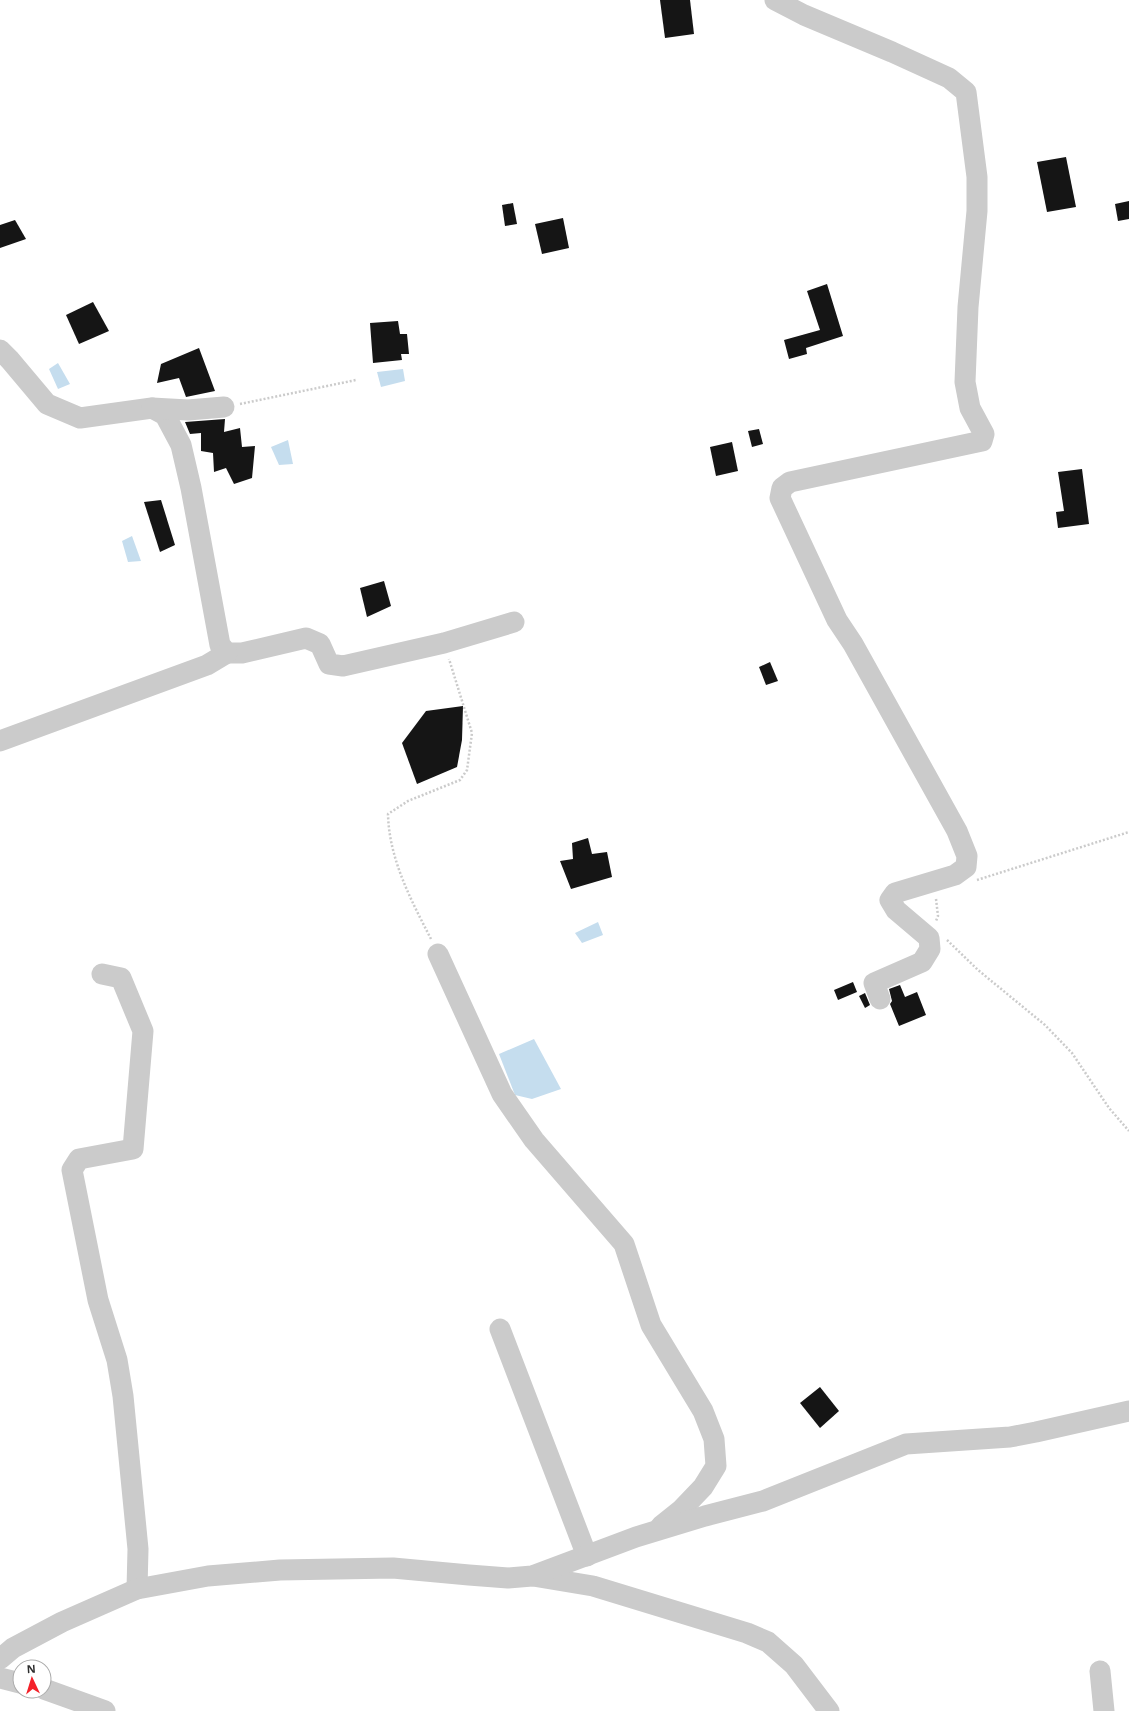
<svg xmlns="http://www.w3.org/2000/svg" width="1129" height="1711" font-family="'Noto Sans',sans-serif">
	<rect width="100%" height="100%" fill="#fff"/>
	<g fill="#c5ddee">
		<path d="M58 363 70 384 58 389 49 369Z"/>
		<path d="M403 369 405 381 381 387 377 372Z"/>
		<path d="M288 440 293 464 279 465 271 447Z"/>
		<path d="M132 536 141 561 128 562 122 541Z"/>
		<path d="M598 922 603 935 582 943 575 933Z"/>
		<path d="M534 1039 561 1089 532 1099 515 1095 499 1054Z"/>
	</g>
	<g fill="#151515">
		<path d="M660 0H690L694 34 665 38Z"/>
		<path d="M1066 157 1076 207 1047 212 1037 162Z"/>
		<path d="M1129 201V219L1118 221 1115 204Z"/>
		<path d="M513 203 517 224 505 226 502 205Z"/>
		<path d="M563 218 569 248 542 254 535 224Z"/>
		<path d="M15 220 26 239 0 248V225Z"/>
		<path d="M827 284 843 336 806 348 807 354 789 359 784 340 820 330 807 291Z"/>
		<path d="M93 302 109 331 79 344 66 315Z"/>
		<path d="M398 321 400 334H407L409 354H401L402 360 373 363 370 323Z"/>
		<path d="M199 348 215 391 186 397 179 378 157 383 161 364Z"/>
		<path d="M225 419 224 432 240 428 242 447 255 446 252 478 234 484 226 468 214 472 213 453 201 451V433L190 434 185 422Z"/>
		<path d="M759 429 763 444 752 447 748 431Z"/>
		<path d="M732 442 738 471 716 476 710 447Z"/>
		<path d="M1082 469 1089 524 1058 528 1056 512 1064 511 1058 472Z"/>
		<path d="M161 500 175 545 160 552 144 502Z"/>
		<path d="M384 581 391 606 367 617 360 588Z"/>
		<path d="M770 662 778 681 766 685 759 667Z"/>
		<path d="M463 706 462 740 457 767 417 784 402 743 426 711Z"/>
		<path d="M588 838 592 854 607 852 612 877 571 889 560 861 573 859 572 843Z"/>
		<path d="M853 982 857 992 838 1000 834 990Z"/>
		<path d="M900 985 905 997 917 992 926 1015 899 1026 890 1004 892 1001 889 989Z"/>
		<path d="M865 993 870 1005 865 1008 859 996Z"/>
		<path d="M820 1387 839 1411 820 1428 800 1403Z"/>
	</g>
	<g fill="none" stroke-linecap="round" stroke-linejoin="round">
		<g stroke="#cbcbcb" stroke-width="2.5" stroke-dasharray="2 2" stroke-linecap="butt">
			<path d="M240 404 356 380"/>
			<path d="M977 880 1129 832"/>
			<path d="M936 899 938 916 936 921"/>
			<path d="M431 939C411 900 389 859 388 814L408 801 460 780 467 770 472 733 449 659"/>
			<path d="M947 940 978 970 1045 1025 1072 1053 1109 1108 1129 1131"/>
		</g>
		<g stroke="#cbcbcb" stroke-width="21">
			<path d="M775 0 804 15 892 52 949 78 966 92 977 177V211L968 307 965 382 970 408 984 434 982 441 790 482 782 488 780 498 837 620 853 644 957 831 967 856 966 867 955 875 895 893 890 900 896 910 929 938 930 949 922 962 874 983 880 999"/>
			<path d="M0 350 10 360 47 404 80 418 152 408 165 415 181 445 191 488 220 645 227 653H242L306 638 320 644 329 664 343 666 444 643 514 622"/>
			<path d="M152 408 188 410 224 407"/>
			<path d="M0 741 207 665 227 653"/>
			<path d="M438 954 502 1094 534 1140 624 1244 651 1325 703 1411 714 1439 716 1466 703 1487 681 1510 661 1526"/>
			<path d="M102 974 121 978 143 1031 133 1149 79 1159 72 1170 98 1300 117 1360 123 1396 138 1549 137 1589"/>
			<path d="M500 1329 587 1556"/>
			<path d="M533 1576 593 1586 747 1633 768 1642 794 1665 829 1711"/>
			<path d="M0 1659 13 1648 62 1622 137 1589 208 1576 280 1570 393 1568 469 1575 508 1578 532 1576 636 1537 705 1516 763 1501 906 1444 1010 1437 1036 1432 1129 1411"/>
			<path d="M1100 1671 1104 1711"/>
			<path d="M0 1678 20 1683"/>
			<path d="M44 1689 105 1711"/>
		</g>
	</g>
	<g transform="translate(32 1679) rotate(356)"><circle r="19" fill="#ffffff" stroke="#ababab"/>
	<path d="M0-3L7 15L0 10L-7 15Z" fill="#f42129"/>
	<text y="-6" font-size="11" font-weight="bold" text-anchor="middle" fill="#2e2e2e">N</text>
	</g>
</svg>
